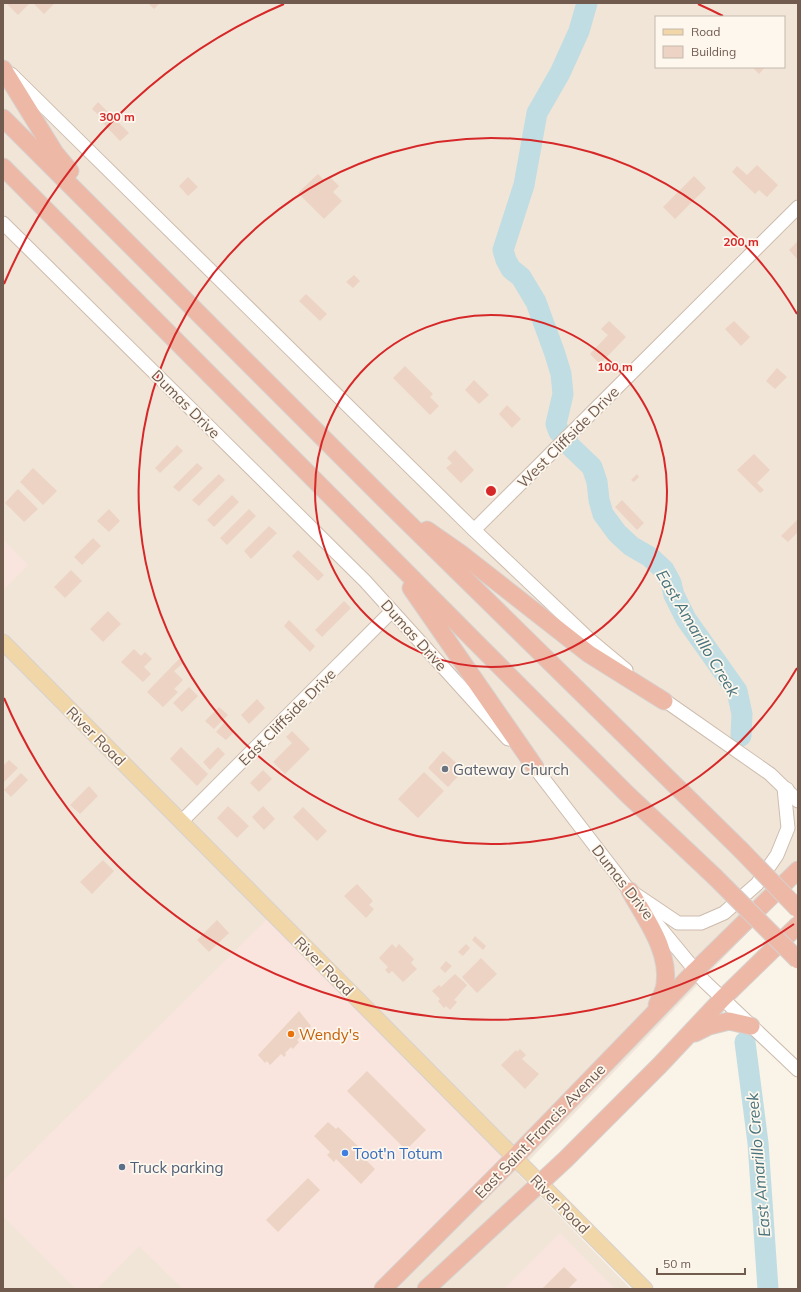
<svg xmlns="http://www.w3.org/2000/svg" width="801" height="1292" font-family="Mulish,sans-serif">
	<rect width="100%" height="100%" fill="#faf3e8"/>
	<path fill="#f1e5d8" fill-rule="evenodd" d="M3 3H798V880L517 1173 631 1289H3ZM656 17H784V67H656Z"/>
	<g fill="#f9e5dd">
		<path d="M3 540 28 565 3 590Z"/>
		<path d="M268 918 505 1160 376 1289H183L139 1246 97 1289H76L3 1216V1181Z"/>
		<path d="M560 1233 615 1289H504Z"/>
	</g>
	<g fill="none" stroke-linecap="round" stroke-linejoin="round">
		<g stroke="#bfdde2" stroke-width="21">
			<path d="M559 432 556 424 563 394 561 374 555 354 536 302 521 277 511 269 506 260 503 250 524 185 537 113 560 73 579 31 587 3"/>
			<path d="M569 445 592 467 597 482 599 500 603 514 617 533 631 546 650 557 664 570 671 583 674 595 686 619 737 691 742 714 741 736"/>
			<path d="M745 1042 758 1143 768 1289"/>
		</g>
	</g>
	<g fill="#ecd3c3">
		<path d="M6 3H30L18 15Z"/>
		<path d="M35 3H55L44 14 34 4Z"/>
		<path d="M148 3H160L154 9Z"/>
		<path d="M752 67H765L759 74Z"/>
		<path d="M98 102 129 133 120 141 102 122 104 120 92 109Z"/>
		<path d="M757 165 778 185 767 197 759 190 755 194 732 172 737 166 747 175Z"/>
		<path d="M318 174 325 181 329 176 339 186 333 192 342 201 324 219 298 193Z"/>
		<path d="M694 176 706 188 675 219 663 207Z"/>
		<path d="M188 177 198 187 188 196 179 186Z"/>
		<path d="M798 241V260L789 250Z"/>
		<path d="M354 275 360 281 353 288 346 282Z"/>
		<path d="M306 294 327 314 320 321 299 301Z"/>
		<path d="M609 321 626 337 600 364 590 354 608 335 601 329Z"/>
		<path d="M734 321 750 337 741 346 725 329Z"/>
		<path d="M405 366 433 394 430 397 439 406 430 415 393 378Z"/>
		<path d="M777 368 787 377 775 389 766 381Z"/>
		<path d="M474 380 489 395 479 404 465 390Z"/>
		<path d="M507 405 521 419 512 428 499 414Z"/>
		<path d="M177 445 183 451 160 473 155 468Z"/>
		<path d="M455 450 474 470 461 483 446 468 452 463 447 458Z"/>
		<path d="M754 454 770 470 757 483 764 490 760 493 737 470Z"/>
		<path d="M197 463 203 468 179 492 173 487Z"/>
		<path d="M33 468 57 491 43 505 20 482Z"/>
		<path d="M219 474 225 480 199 506 192 500Z"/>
		<path d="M637 474 639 477 634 482 631 480Z"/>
		<path d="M18 489 38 509 24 522 5 503Z"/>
		<path d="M232 495 239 502 214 527 207 520Z"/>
		<path d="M622 500 644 523 637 530 615 507Z"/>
		<path d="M109 509 120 521 109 532 97 521Z"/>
		<path d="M249 509 256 516 227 545 220 538Z"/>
		<path d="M798 519V532L788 542 781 536Z"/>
		<path d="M269 526 277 533 251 559 244 551Z"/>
		<path d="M93 538 101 546 82 565 74 557Z"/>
		<path d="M298 550 324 575 318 581 292 556Z"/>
		<path d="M71 570 82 581 65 598 54 587Z"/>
		<path d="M344 601 351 608 322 637 315 630Z"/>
		<path d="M108 611 121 624 103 642 90 629Z"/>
		<path d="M289 620 315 646 310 652 284 626Z"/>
		<path d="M134 649 141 656 145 652 152 659 144 667 151 674 143 682 121 662Z"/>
		<path d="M180 658 184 662 174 671 183 680 174 689 178 692 163 707 147 692Z"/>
		<path d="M189 687 198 696 182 712 173 703Z"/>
		<path d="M257 699 265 708 249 724 241 715Z"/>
		<path d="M219 707 228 715 214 729 205 721Z"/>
		<path d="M224 723 234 732 226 740 216 732Z"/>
		<path d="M292 731 310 749 285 774 273 762 292 743 286 737Z"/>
		<path d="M181 747 208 774 197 786 170 759Z"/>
		<path d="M218 747 225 754 210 770 203 762Z"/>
		<path d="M443 751 464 770 448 787 428 768Z"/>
		<path d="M9 760 18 768 3 783V766Z"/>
		<path d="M263 770 272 779 259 792 250 783Z"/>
		<path d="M424 772 444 791 418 818 398 799Z"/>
		<path d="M21 773 28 780 11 797 4 790Z"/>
		<path d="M89 786 98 796 80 814 70 805Z"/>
		<path d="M228 806 249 826 237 838 217 818Z"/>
		<path d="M263 806 275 819 264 830 252 817Z"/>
		<path d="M303 807 327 831 317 841 293 817Z"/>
		<path d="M103 860 114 871 92 894 80 882Z"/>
		<path d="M357 884 373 901 369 905 374 909 366 918 344 896Z"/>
		<path d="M217 920 229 933 209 952 197 940Z"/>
		<path d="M475 936 486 946 483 950 472 940Z"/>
		<path d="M392 944 396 948 399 944 414 959 411 963 417 969 403 982 392 971 389 974 385 970 388 967 379 958Z"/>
		<path d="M466 944 470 948 463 956 458 952Z"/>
		<path d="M481 958 497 974 477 993 462 977Z"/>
		<path d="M446 961 452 966 445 973 440 968Z"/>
		<path d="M455 974 467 985 454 1000 457 1002 450 1010 446 1006 444 1008 438 1001 440 999 432 991 439 985 441 987Z"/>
		<path d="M299 1011 311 1026 297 1040 299 1042 293 1049 291 1047 285 1053 286 1055 284 1057 281 1054 270 1065 267 1061 265 1063 258 1055Z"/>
		<path d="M520 1049 526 1055 522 1059 539 1074 525 1089 501 1065 516 1050 517 1052Z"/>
		<path d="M367 1071 426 1130 406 1150 347 1091Z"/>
		<path d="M328 1122 336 1129 338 1127 363 1151 360 1154 375 1169 361 1184 336 1159 334 1162 327 1155 330 1152 314 1136Z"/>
		<path d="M308 1178 320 1190 278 1232 266 1220Z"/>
		<path d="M564 1267 577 1280 568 1289H542Z"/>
	</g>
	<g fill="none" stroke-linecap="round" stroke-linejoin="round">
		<defs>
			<g id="secondary">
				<path d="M11 74 474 530 590 640 626 670"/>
				<path d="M3 223 365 581 508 739"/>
				<path d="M474 530 798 207"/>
				<path d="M657 695 770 774 798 801"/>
				<path d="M529 760 635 898"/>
				<path d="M181 822 392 611"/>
				<path d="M632 892 678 923H701L724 913 757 884 777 855 788 828 784 788 787 789"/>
				<path d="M652 918 704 981 798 1070"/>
			</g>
			<path id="primary" d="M3 642 645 1289"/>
			<g id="highway">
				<path d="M3 69 55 153 70 171"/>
				<path d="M3 118 387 502 741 850"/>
				<path d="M3 167 627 794 715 877"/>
				<path d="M427 530 460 553 589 654 664 701"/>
				<path d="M411 588 535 767"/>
				<path d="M630 891C646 920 670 951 665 985 664 992 660 999 657 1005"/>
				<path d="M695 1033 709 1026 729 1021 751 1026"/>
				<path d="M383 1289 514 1158 695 971 798 870"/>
				<path d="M426 1289 566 1159 660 1065 722 999 798 925"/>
			</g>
		</defs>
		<use href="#secondary" stroke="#cdbcad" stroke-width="15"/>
		<use href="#primary" stroke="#d7d1ce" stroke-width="17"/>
		<use href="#highway" stroke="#d7d1ce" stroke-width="19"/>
		<use href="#secondary" stroke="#fff" stroke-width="13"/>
		<use href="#primary" stroke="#f1d6a8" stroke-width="15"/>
		<use href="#highway" stroke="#edb8a6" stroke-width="17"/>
		<defs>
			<g id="highway-bridge">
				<path d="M741 850 798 909"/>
				<path d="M715 877 798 960"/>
			</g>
		</defs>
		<use href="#highway-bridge" stroke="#d7d1ce" stroke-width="19" stroke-linecap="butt"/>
		<use href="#highway-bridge" stroke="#edb8a6" stroke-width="17"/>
	</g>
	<g fill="none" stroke="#d62828" stroke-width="2">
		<circle cx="491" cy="491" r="176"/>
		<path d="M797 668A353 353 0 1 1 797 314"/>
		<path d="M794 924A529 529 0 0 1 4 698M4 284A529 529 0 0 1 284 4M698 4A529 529 0 0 1 723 16"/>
	</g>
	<circle fill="#6b7280" stroke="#fdf7ee" stroke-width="1.5" cx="445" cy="769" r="4"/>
	<circle fill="#e8710a" stroke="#fdf7ee" stroke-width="1.5" cx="291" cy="1034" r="4"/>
	<circle fill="#3f7fe0" stroke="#fdf7ee" stroke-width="1.5" cx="345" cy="1153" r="4"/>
	<circle fill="#5c6f8a" stroke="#fdf7ee" stroke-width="1.5" cx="122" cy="1167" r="4"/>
	<g text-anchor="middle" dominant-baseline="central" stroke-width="3.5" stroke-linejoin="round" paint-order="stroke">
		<g font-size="15" fill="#715b4f" stroke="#fdf7ee">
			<text transform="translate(186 404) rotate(45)">Dumas Drive</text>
			<text transform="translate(568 437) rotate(-45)">West Cliffside Drive</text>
			<text transform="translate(414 635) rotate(48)">Dumas Drive</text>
			<text transform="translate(287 717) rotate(-45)">East Cliffside Drive</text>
			<text transform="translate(96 736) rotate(45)">River Road</text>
			<text transform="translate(623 882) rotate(52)">Dumas Drive</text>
			<text transform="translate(324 966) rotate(45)">River Road</text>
			<text transform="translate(540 1131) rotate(-46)">East Saint Francis Avenue</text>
			<text transform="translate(560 1204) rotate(45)">River Road</text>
		</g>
		<g font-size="15" fill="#5b616d" stroke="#fdf7ee" text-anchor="start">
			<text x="453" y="769">Gateway Church</text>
		</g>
		<g font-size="15" fill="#c56008" stroke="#fdf7ee" text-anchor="start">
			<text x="299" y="1034">Wendy's</text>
		</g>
		<g font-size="15" fill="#366cbe" stroke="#fdf7ee" text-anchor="start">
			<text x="353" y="1153">Toot'n Totum</text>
		</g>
		<g font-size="15" fill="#4e5e75" stroke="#fdf7ee" text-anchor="start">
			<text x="130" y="1167">Truck parking</text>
		</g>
		<g font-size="16" font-style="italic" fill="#47737b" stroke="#fdf7ee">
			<text transform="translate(698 633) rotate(59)">East Amarillo Creek</text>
			<text transform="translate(758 1165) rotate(-95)">East Amarillo Creek</text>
		</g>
	</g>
	<circle cx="491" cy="491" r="6" fill="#d62828" stroke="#fdf7ee" stroke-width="2"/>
	<g font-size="12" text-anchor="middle" font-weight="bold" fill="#d62828" stroke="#fdf7ee" stroke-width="3.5" stroke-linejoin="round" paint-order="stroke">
		<text x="117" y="121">300 m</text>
		<text x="741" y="246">200 m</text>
		<text x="615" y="371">100 m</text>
	</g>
	<rect width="801" height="1292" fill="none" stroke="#715b4f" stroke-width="8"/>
	<rect x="655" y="16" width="130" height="52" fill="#fdf7ee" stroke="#c5b9ae"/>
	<rect x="663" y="29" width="20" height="6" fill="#f1d6a8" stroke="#c5b9ae"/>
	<text x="691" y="36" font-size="12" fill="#715b4f">Road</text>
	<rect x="663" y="46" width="20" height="12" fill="#ecd3c3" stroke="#c5b9ae"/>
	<text x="691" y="56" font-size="12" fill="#715b4f">Building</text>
	<path d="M657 1268v6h88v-6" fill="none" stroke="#715b4f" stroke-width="2"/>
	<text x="663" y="1268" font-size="12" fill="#715b4f" stroke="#fdf7ee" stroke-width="3" paint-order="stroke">50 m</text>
</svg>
